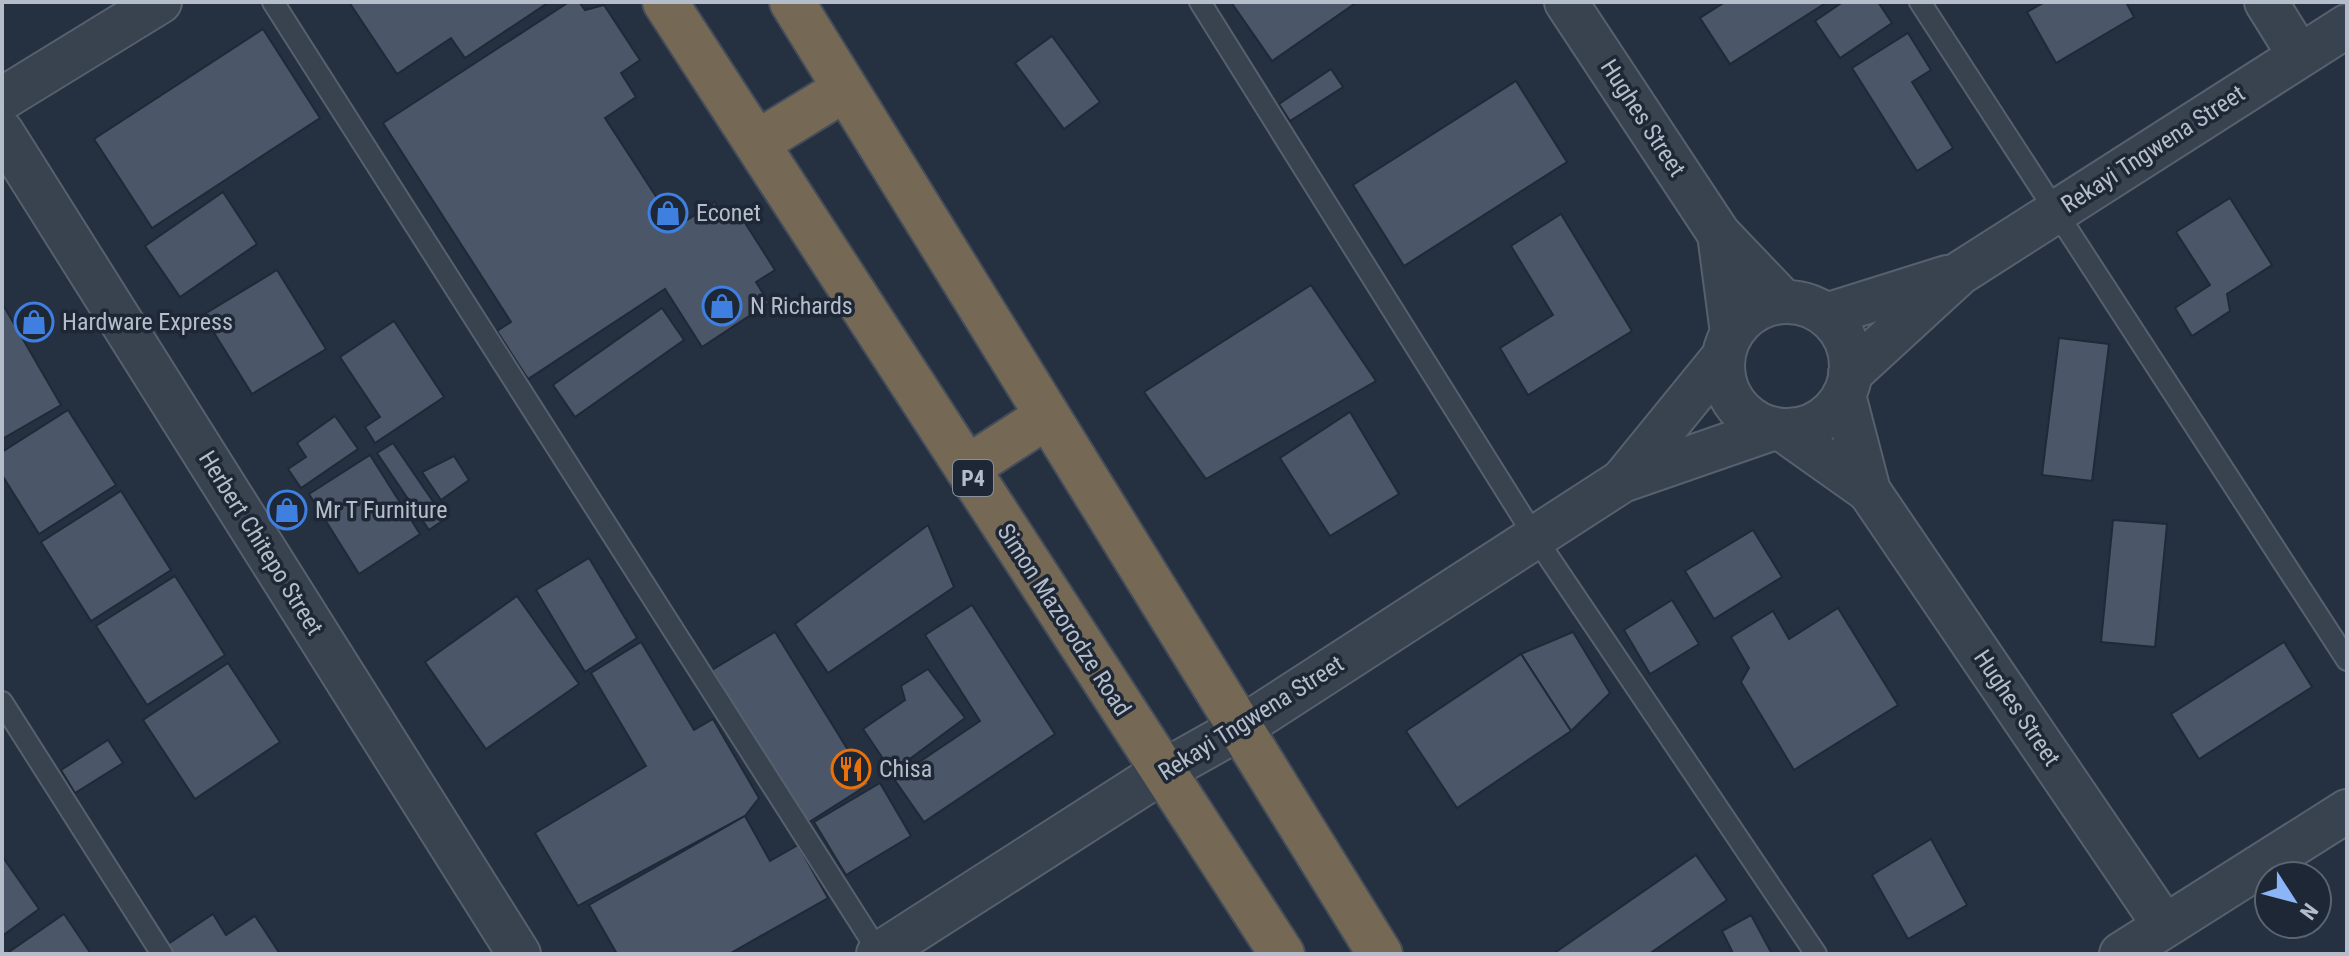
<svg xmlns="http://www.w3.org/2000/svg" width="2349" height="956" font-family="'Roboto Condensed',sans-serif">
	<rect width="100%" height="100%" fill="#253040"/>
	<g fill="#4b5769" stroke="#202937" stroke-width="2">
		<path d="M349 2H549L465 58 451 38 397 74Z"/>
		<path d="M569 2H579L585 10 604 5 640 60 621 73 636 97 605 118 676 227 715 202 728 222 740 215 775 270 756 282 769 303 702 347 665 289 528 379 497 331 511 322 383 123Z"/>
		<path d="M1231 2H1357L1272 61Z"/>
		<path d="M1725 2H1822L1824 4 1730 64 1700 18Z"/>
		<path d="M1843 2H1878L1892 23 1840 58 1815 21Z"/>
		<path d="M2045 2H2126L2134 17 2056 63 2027 12Z"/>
		<path d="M263 29 320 118 152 228 94 139Z"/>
		<path d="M1908 33 1931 70 1912 82 1953 148 1917 171 1852 68Z"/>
		<path d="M1052 36 1100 102 1064 129 1015 63Z"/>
		<path d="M1331 69 1343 87 1290 121 1279 104Z"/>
		<path d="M1516 81 1567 162 1404 266 1353 185Z"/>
		<path d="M223 192 257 244 180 297 145 246Z"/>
		<path d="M2230 198 2272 265 2227 294 2230 311 2192 336 2175 308 2210 285 2176 232Z"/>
		<path d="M1561 214 1632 331 1528 395 1500 348 1553 315 1511 246Z"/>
		<path d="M277 270 326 349 252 394 203 315Z"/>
		<path d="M1311 285 1376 381 1206 479 1144 392Z"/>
		<path d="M2 303 61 405 2 439Z"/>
		<path d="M662 308 684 340 575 417 553 385Z"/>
		<path d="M394 321 444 397 375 443 365 427 380 417 340 357Z"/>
		<path d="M2059 338 2109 344 2092 481 2042 475Z"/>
		<path d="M68 410 116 485 39 534 2 475V452Z"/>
		<path d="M1350 412 1399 494 1330 536 1280 458Z"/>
		<path d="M335 416 358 449 301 488 288 469 306 457 297 443Z"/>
		<path d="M393 443 445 519 429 530 377 453Z"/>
		<path d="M370 455 420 534 359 574 309 494Z"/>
		<path d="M454 456 469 480 441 500 422 472Z"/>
		<path d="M121 491 171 570 91 621 41 542Z"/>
		<path d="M2113 520 2167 524 2155 647 2101 642Z"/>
		<path d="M928 525 954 587 828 673 795 624Z"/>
		<path d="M1753 530 1782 577 1714 619 1685 571Z"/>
		<path d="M589 558 637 638 585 672 536 590Z"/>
		<path d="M175 576 225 655 147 705 96 626Z"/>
		<path d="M517 596 579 684 486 749 425 662Z"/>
		<path d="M1672 600 1699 644 1650 674 1624 630Z"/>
		<path d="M972 605 1055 734 924 822 894 779 980 721 925 635Z"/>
		<path d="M1838 608 1898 705 1794 770 1741 682 1749 668 1731 637 1773 611 1789 639Z"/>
		<path d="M775 632 869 784 806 824 712 670Z"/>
		<path d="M1573 632 1610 693 1571 731 1521 654Z"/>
		<path d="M641 642 694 730 713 719 759 798 745 816 578 906 535 833 646 766 591 673Z"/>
		<path d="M2284 642 2312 687 2199 759 2171 714Z"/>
		<path d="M1521 654 1571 731 1457 808 1406 731Z"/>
		<path d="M228 663 280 742 195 799 143 720Z"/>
		<path d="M928 669 965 718 892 772 863 729 905 700 901 686Z"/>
		<path d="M108 740 123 763 75 793 61 770Z"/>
		<path d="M880 783 911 836 846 875 814 822Z"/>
		<path d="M745 816 770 861 798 845 828 898 729 954H617L589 905Z"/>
		<path d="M1931 839 1967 905 1908 939 1872 875Z"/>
		<path d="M1696 855 1727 900 1649 954H1553Z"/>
		<path d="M2 856 39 909 2 936Z"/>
		<path d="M64 914 91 954H6Z"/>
		<path d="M213 914 226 935 255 916 280 954H170L165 946Z"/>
		<path d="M1751 915 1772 954H1727L1732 951 1722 931Z"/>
	</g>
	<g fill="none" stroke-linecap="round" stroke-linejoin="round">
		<defs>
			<g id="lane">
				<path d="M273 2 880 954"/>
				<path d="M1200 2 1535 537 1816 954"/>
				<path d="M1920 2 2347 660"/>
				<path d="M2 702 162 954"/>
			</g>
			<g id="street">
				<path d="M1566 2 1719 234 1784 302"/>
				<path d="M2266 2 2299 55"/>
				<path d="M2 99 160 2"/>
				<path d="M2 132 519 954"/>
				<path d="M1719 234 1732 333"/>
				<circle cx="1787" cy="366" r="64"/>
				<path d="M1826 315 1947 277"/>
				<path d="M1850 374 1960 273 2347 26"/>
				<path d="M1844 395 1869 491 2164 925"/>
				<path d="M1783 430 1869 491"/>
				<path d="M1622 481 1723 357"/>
				<path d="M878 954 1162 772 1242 727 1622 481 1772 429"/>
				<path d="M2121 954 2347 811"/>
			</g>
			<g id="highway">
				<path d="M665 2 1282 954"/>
				<path d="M792 2 1380 954"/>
				<path d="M757 143 845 89"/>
				<path d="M967 468 1046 417"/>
			</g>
		</defs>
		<use href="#lane" stroke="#57606d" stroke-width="24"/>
		<use href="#street" stroke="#57606d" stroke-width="46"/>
		<use href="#highway" stroke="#444d5a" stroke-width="48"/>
		<use href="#lane" stroke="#39424f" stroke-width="20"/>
		<use href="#street" stroke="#39424f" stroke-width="42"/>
		<use href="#highway" stroke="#756956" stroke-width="44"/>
	</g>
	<defs>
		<symbol id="shop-ring" viewBox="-11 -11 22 22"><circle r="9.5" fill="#1e2735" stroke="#3f7fe0" stroke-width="1.5"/><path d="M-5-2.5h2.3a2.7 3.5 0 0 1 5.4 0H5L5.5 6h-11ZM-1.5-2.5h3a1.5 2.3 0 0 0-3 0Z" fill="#3f7fe0"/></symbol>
		<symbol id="restaurant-ring" viewBox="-11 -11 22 22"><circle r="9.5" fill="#1e2735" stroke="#e8710a" stroke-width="1.5"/><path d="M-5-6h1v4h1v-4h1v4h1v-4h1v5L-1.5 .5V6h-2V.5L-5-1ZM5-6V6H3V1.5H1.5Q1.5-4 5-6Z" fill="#e8710a"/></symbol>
	</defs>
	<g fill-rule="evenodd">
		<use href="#shop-ring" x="646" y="191" width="44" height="44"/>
		<use href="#shop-ring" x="700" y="284" width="44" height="44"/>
		<use href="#shop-ring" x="12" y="300" width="44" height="44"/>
		<use href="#shop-ring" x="265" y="488" width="44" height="44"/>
		<use href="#restaurant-ring" x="829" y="747" width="44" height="44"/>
	</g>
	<g text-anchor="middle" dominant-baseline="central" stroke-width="7" stroke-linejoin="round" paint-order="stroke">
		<rect fill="#1e2735" stroke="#88909d" stroke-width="2" x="953" y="460" width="40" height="36" rx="6"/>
		<g font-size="22" font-weight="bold" fill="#b5bdca">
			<text x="973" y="478">P4</text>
		</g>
		<g font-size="24" fill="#b5bdca" stroke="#1e2735">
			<text transform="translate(1643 118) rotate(57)">Hughes Street</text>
			<text transform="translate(2153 149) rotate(-33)">Rekayi Tngwena Street</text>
			<text transform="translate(261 543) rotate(58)">Herbert Chitepo Street</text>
			<text transform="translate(1064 620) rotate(57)">Simon Mazorodze Road</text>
			<text transform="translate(2017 708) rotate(56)">Hughes Street</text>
			<text transform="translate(1251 718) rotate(-32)">Rekayi Tngwena Street</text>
		</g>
		<g font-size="24" fill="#b5bdca" stroke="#1e2735" text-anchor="start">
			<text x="696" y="213">Econet</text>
			<text x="750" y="306">N Richards</text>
			<text x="62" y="322">Hardware Express</text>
			<text x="315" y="510">Mr T Furniture</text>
			<text x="879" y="769">Chisa</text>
		</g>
	</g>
	<rect width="2349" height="956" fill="none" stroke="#b5bdca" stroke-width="8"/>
	<g transform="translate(2293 900) rotate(126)"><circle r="38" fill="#1e2735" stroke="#5a6371" stroke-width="2"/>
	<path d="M0-6L14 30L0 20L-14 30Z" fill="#8cb5f8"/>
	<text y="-12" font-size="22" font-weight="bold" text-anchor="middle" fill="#b5bdca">N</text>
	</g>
</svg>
